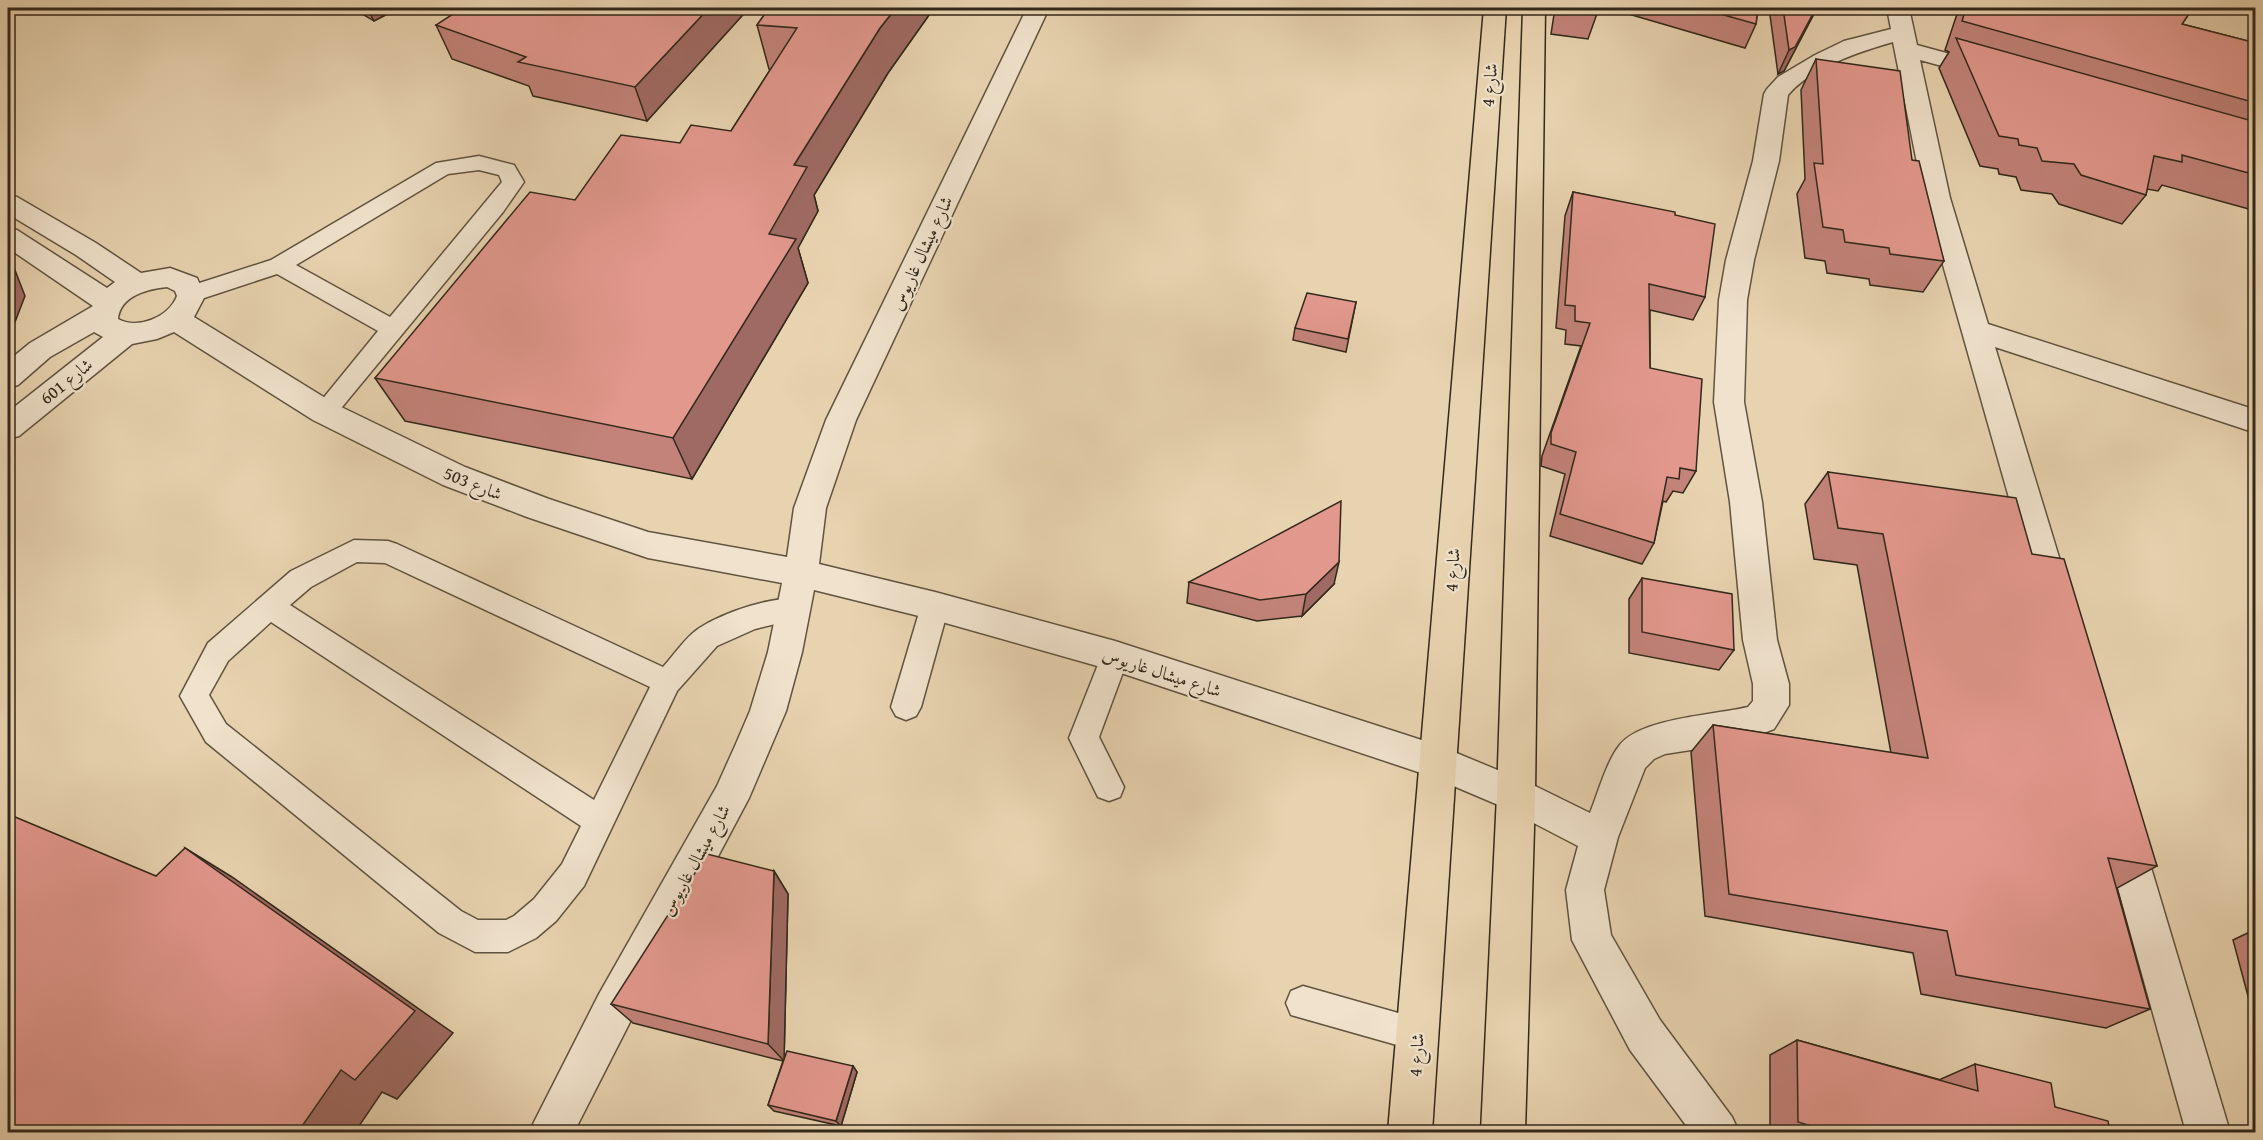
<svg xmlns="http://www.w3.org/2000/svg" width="2263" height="1140" viewBox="0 0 2263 1140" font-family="'Gentium Book Plus',Amiri,serif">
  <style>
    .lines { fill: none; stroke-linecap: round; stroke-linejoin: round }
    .lane-casing { stroke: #605340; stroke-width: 3 }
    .street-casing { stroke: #605340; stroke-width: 3 }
    .highway-casing { stroke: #32281b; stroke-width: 3 }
    .lane { fill: #f0e2cc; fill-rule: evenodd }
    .street { fill: #f0e2cc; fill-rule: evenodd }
    .highway { fill: #e8d3b0; fill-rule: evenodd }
    .wall { fill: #c3837a; stroke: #32281b; stroke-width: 1.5 }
    .shaded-wall { fill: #9f6a63; stroke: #32281b; stroke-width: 1.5 }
    .building { fill: #e3988e; stroke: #32281b; stroke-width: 1.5 }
    .labels { text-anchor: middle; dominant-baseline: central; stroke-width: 4.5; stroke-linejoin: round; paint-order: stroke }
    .street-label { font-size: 18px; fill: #32281b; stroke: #f0e2cc }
  </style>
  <rect width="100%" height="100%" fill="#e8d3b0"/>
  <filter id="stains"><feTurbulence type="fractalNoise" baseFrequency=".00333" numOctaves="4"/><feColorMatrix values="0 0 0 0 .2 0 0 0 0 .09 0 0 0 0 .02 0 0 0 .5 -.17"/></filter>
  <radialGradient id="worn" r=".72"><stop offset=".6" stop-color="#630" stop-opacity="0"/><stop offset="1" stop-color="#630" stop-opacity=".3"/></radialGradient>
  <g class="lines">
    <!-- lane casing -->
    <g class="lane-casing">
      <g id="lane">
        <path d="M479,156L514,165L524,182L503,212L333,418L324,421L315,418L312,412L378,331L277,274L192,302L184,300L181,294L184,288L271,260L436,163ZM479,170L499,175L502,182L390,317L296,265L448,174Z"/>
        <path d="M354,540L388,541L397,544L663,667C674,655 685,638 698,629C720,614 779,592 804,601L808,609L804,617L755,629L717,646L677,691L584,886L556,921L536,938L508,952H475L439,933L206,742L180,696L208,643L291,571ZM357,562L385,563L650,687L594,800L290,605L311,587ZM271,622L581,826L562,864L534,899L514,916L506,920H478L461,911L226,724L209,695L228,661Z"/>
        <polygon points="935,594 945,598 949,606 921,707 916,716 906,720 896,716 891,707 921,606 925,598"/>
        <polygon points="1115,644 1125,647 1129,656 1099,737 1124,787 1120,797 1109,801 1098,797 1069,738 1105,647"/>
        <polygon points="1303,986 1430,1022 1435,1034 1430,1046 1418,1051 1291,1015 1286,1003 1291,991"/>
      </g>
    </g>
    <!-- street casing -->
    <g class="street-casing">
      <g id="street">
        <path d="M1027,8H1049L856,420L826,508L819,564L935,592L1115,641L1437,745L1529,783L1590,813C1598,793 1606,763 1619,746C1639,718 1715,715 1748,707L1753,701V684L1743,640L1730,502L1714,402L1719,300L1726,260L1753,161L1764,94L1767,89L1778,77L1815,55L1844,41L1891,29L1887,8H1909L1917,45L1994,66L1998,71L1994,76L1986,78L1920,60L1950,198L1988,324L2256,410V433L1995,347L2072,600L2067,610L2055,614L2043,610L2038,600L1924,198L1893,42C1861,51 1810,68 1788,95L1779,161L1754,260L1747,300L1744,402L1762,502L1777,640L1789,684V705L1774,729L1764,733L1723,745L1665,754L1654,759L1645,768L1618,837L1604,890L1611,935L1660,1020L1732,1117L1739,1132H1691L1630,1050L1572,940L1566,890L1578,846L1503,807L1430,776L1115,671L935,620L814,590L802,652L786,711L749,798L629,1024L574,1132H529L599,994L717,786L735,746L750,711L768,652L782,583L648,558L527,517L443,485L313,420L174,332L157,339L132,344L19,436L8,439V412L103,337L94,332L50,357L18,385L8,388V361L30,343L93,306L8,248V227L17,230L107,288L115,282L76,255L8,214V195L17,197L96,243L141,273L170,268L197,278L205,296L194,317L335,404L465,467L549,499L648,532L787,557L794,508L826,420ZM167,287L175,291L177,296C169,317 138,330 118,319C120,296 147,289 167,287Z"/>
        <polygon points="2122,816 2135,821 2141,834 2230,1132 2186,1132 2103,834 2109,821"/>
      </g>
    </g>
    <!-- highway casing -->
    <g class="highway-casing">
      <g id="highway">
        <polygon points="1484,8 1506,8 1432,1132 1388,1132"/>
        <polygon points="1523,8 1545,8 1535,795 1525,1132 1481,1132 1497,795"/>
      </g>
    </g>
    <!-- lane -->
    <use href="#lane" class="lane"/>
    <!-- street -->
    <use href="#street" class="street"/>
    <!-- highway -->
    <use href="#highway" class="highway"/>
  </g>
  <!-- wall -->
  <g class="wall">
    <polygon points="352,8 399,8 374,21"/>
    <polygon points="749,8 647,121 533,96 529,86 452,59 436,25"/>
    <polygon points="769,8 934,8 888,73 814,195 818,211 798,248 808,283 692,479 405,421 375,378 575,200 680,143 731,131 770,70 769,69 757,25"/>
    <polygon points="1555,8 1599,8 1588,39 1551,34"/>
    <polygon points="1608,8 1758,8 1756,24 1745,48"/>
    <polygon points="1769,8 1817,8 1784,71 1778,74"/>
    <polygon points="1959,8 2193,8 2182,24 2256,43 2256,211 2162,185 2158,191 2147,189 2146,195 2122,224 2059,204 2052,194 2021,190 2016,177 1999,174 1998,169 1980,166 1939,68 1949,52 1945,50"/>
    <polygon points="1816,59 1912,160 1944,261 1923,292 1870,285 1869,279 1827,273 1825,261 1805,258 1797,194 1805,179 1801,90"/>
    <polygon points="1573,192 1675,215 1705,297 1693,320 1650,310 1650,368 1696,471 1683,493 1673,491 1666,502 1663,501 1654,543 1642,564 1550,536 1565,474 1541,466 1542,456 1581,346 1565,344 1566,330 1556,328 1565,216"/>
    <polygon points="1356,302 1346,352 1293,340 1295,328"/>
    <polygon points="1828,472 2032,554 2157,866 2117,888 2150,1009 2106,1028 1921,994 1913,953 1705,916 1691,752 1713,725 1891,753 1857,565 1814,559 1805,504"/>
    <polygon points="1642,578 1734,650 1719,670 1629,653 1629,599"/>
    <polygon points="1189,582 1334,584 1302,616 1257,621 1187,603"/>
    <polygon points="774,871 788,894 784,1061 853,1066 857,1072 841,1126 774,1111 768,1105 783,1061 633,1023 611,1004"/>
    <polygon points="2256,929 2256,1026 2233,940"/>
    <polygon points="1797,1040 1941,1080 1941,1079 1975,1064 2055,1107 2110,1132 1770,1132 1770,1055"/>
  </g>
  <!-- shaded-wall -->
  <g class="shaded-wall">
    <polygon points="367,8 399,8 374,21"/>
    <polygon points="709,8 749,8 647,121 635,87"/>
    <polygon points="896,8 934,8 888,73 814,195 818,211 798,248 808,283 692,479 673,438 769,234 794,165 880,28"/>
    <polygon points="1816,8 1817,8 1784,71 1778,74 1789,50"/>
    <polygon points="8,261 15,270 25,296 15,322 8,329"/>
    <polygon points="1339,562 1334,584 1302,616 1306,594"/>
    <polygon points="185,848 232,877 453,1033 397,1099 382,1092 355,1132 298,1132"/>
    <polygon points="774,871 788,894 784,1061 768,1044"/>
    <polygon points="853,1066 857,1072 841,1126 836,1121"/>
  </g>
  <!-- building -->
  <g class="building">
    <polygon points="462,8 709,8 635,87 518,62 526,57 436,25"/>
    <polygon points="769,8 896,8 880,28 794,165 807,167 769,234 796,239 673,438 375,378 530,192 575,200 621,135 680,143 691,125 731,131 797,28 757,25"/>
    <polygon points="1559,8 1599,8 1596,15 1559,10"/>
    <polygon points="1699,8 1758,8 1756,24"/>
    <polygon points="1783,8 1816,8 1795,47 1789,50"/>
    <polygon points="1966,8 2193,8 2182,24 2256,43 2256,103 1962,21"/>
    <polygon points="1956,38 2256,122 2256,175 2182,155 2182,162 2154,156 2146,195 2081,175 2074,164 2042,161 2037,148 2019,145 2018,139 1999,136"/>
    <polygon points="1816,59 1900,71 1912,160 1919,161 1944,261 1890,254 1889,248 1845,242 1843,230 1823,227 1814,163 1823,164"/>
    <polygon points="1573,192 1675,212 1675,215 1715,224 1705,297 1649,284 1650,368 1702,379 1696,471 1680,468 1679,479 1667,477 1654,543 1560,514 1576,452 1551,444 1551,433 1590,323 1575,321 1575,306 1565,305"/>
    <polygon points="1307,293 1356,302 1348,339 1295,328"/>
    <polygon points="1828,472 2016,498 2032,554 2064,559 2157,866 2108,858 2150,1009 1956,975 1947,931 1729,894 1713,725 1928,758 1883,534 1838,528"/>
    <polygon points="1341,501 1339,562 1306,594 1260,600 1189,582"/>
    <polygon points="1642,578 1732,594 1734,650 1642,632"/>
    <polygon points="8,814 156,876 185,848 415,1011 355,1080 341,1070 298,1132 8,1132"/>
    <polygon points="707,854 774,871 768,1044 611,1004"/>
    <polygon points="1797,1040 1978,1091 1975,1064 2051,1083 2055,1107 2108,1121 2110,1132 1828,1132 1828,1131 1798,1122"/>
    <polygon points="787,1051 853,1066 836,1121 768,1105"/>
  </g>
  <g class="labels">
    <!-- street labels -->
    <g class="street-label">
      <text transform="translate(1489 85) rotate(-85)">شارع 4</text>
      <text transform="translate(921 253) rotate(-65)">شارع ميشال غاريوس</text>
      <text transform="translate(66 381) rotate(-39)">شارع 601</text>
      <text transform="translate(473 483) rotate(22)">شارع 503</text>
      <text transform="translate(1452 570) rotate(-86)">شارع 4</text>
      <text transform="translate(1162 672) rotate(18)">شارع ميشال غاريوس</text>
      <text transform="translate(695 860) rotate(-61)">شارع ميشال غاريوس</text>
      <text transform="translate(1416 1055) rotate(-86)">شارع 4</text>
    </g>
  </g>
  <!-- margin -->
  <rect width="2263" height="1140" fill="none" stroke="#e8d3b0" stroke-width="30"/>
  <rect x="9" y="9" width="2245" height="1122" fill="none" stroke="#32281b" stroke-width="3"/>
  <rect x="15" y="15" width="2233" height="1110" fill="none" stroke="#32281b" stroke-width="1.5"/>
  <rect width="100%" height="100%" filter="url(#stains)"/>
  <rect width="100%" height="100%" fill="url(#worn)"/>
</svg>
